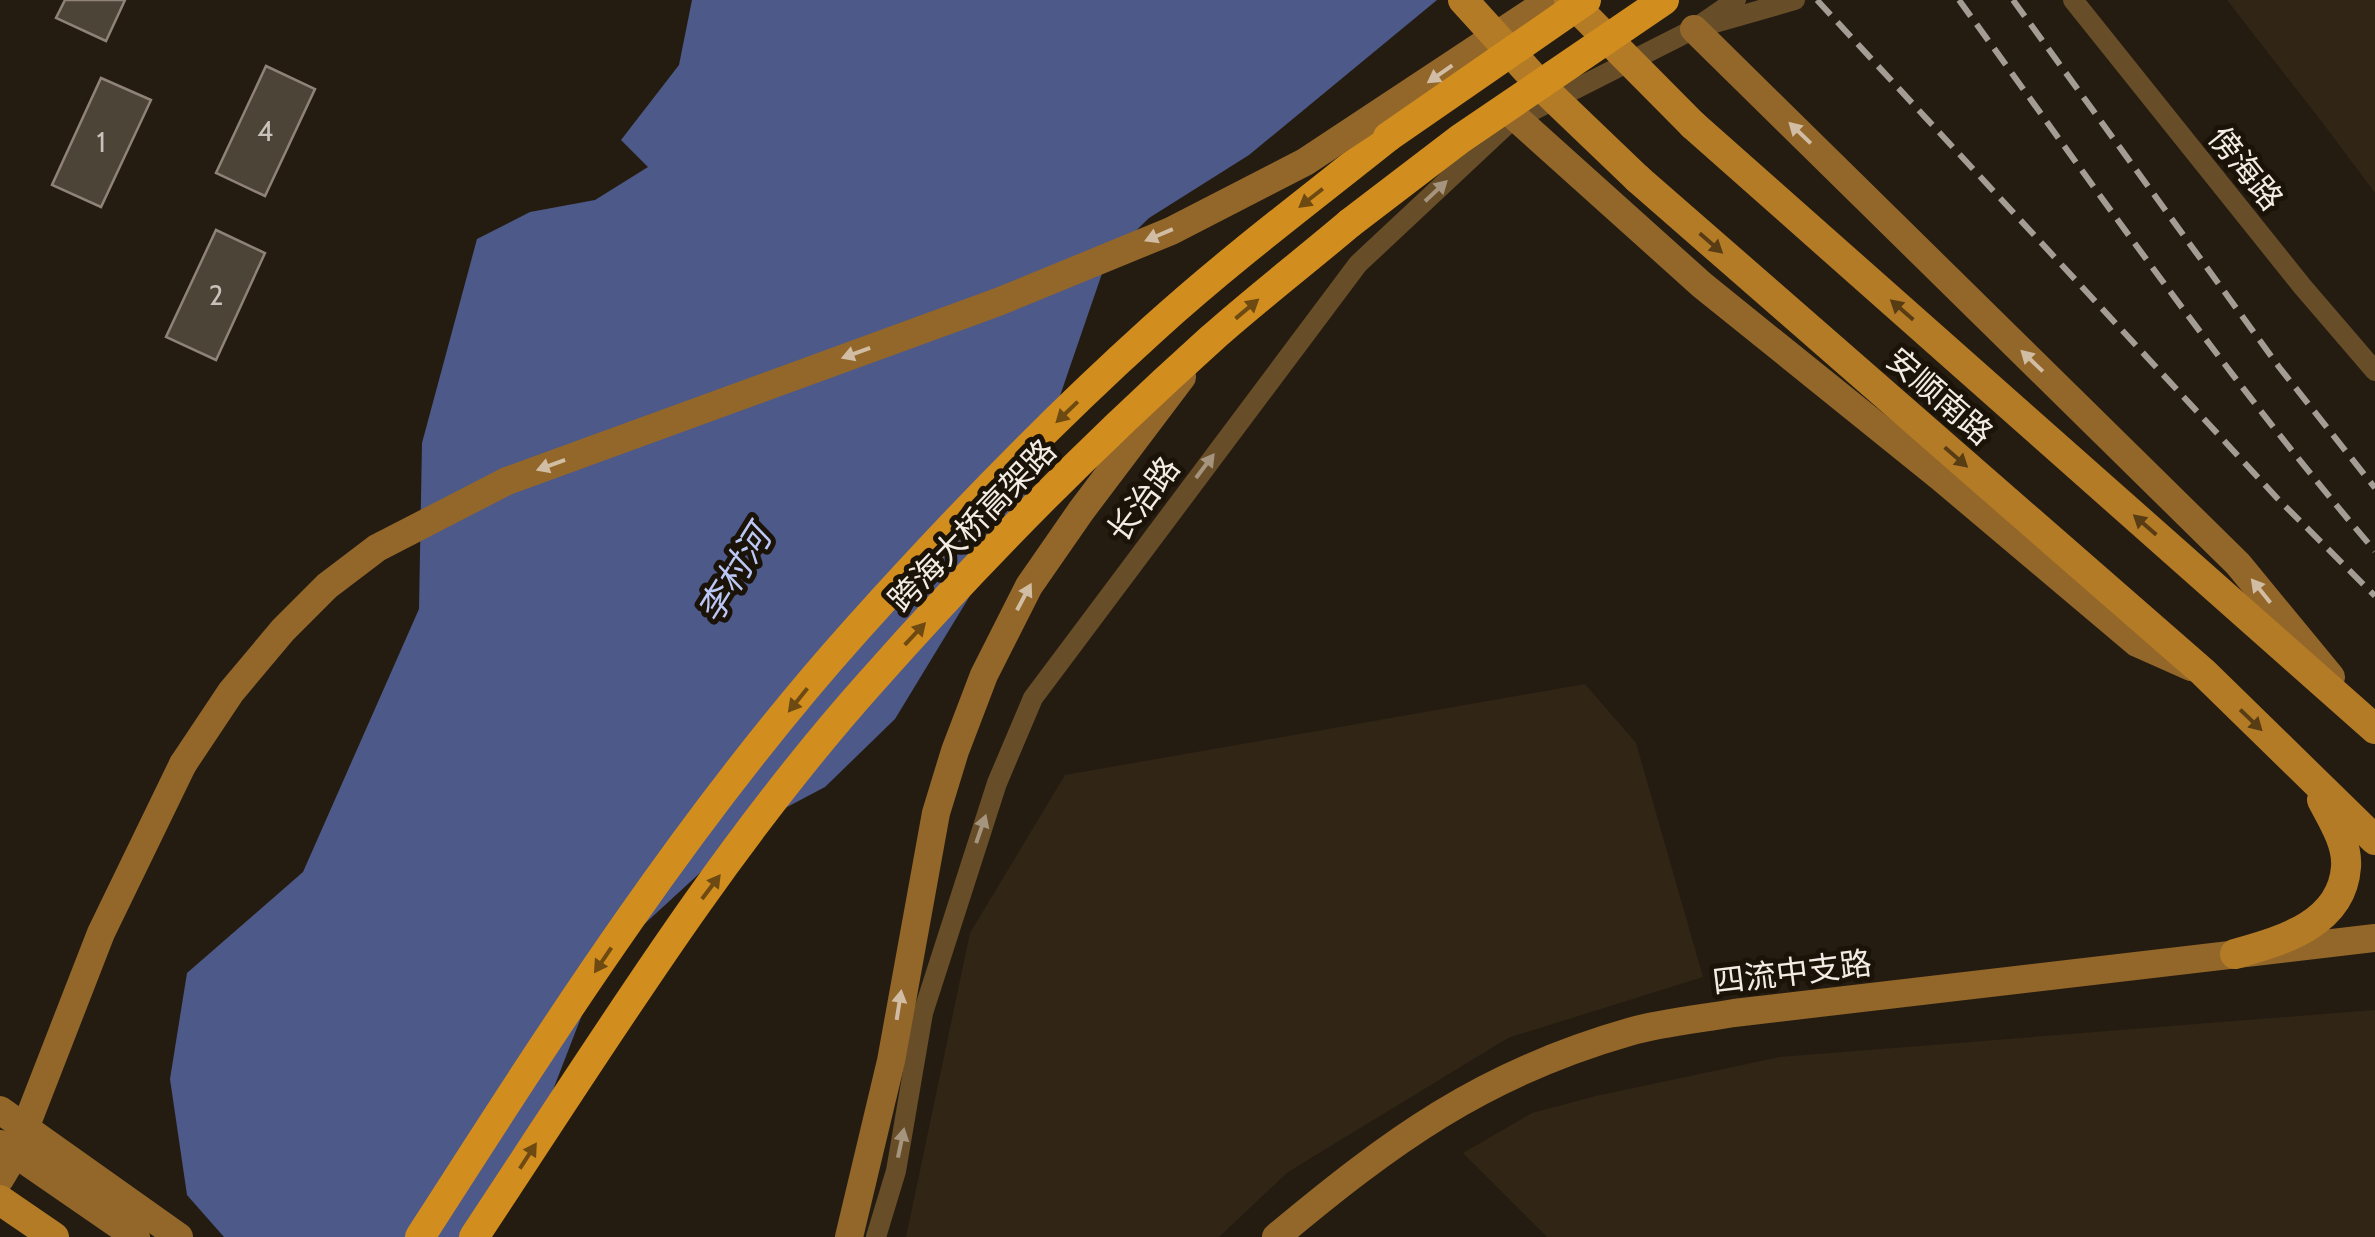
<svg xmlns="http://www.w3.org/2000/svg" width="2375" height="1237" viewBox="0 0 2375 1237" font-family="Cabin,'Noto Sans SC',sans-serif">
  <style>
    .built { fill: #312515 }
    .water { fill: #4d5989 }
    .building { fill: #4d4438; stroke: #8e8376; stroke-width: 2.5 }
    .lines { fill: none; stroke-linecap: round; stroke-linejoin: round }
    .street { stroke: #684d29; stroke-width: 20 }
    .secondary { stroke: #93672a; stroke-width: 28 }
    .primary { stroke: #b47b26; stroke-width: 30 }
    .highway { stroke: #d28d1f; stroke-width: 30 }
    .rail { stroke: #a49d95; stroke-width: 6; stroke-dasharray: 20 10; stroke-linecap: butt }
    .secondary-bridge { stroke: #93672a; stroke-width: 28 }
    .primary-bridge { stroke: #b47b26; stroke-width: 30 }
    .highway-bridge { stroke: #d28d1f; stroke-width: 30 }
    .oneway { fill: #d1bda4 }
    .oneway2 { fill: #a6957e }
    .oneway3 { fill: #6d4a12 }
    .oneway4 { fill: #583d14 }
    .labels { text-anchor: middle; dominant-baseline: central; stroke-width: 10; stroke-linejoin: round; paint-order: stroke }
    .number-label { font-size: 28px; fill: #c9c2ba }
    .street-label { font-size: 32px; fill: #f2ece5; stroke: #1b1308 }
    .water-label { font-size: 35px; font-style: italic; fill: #bbc7f5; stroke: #1b1308 }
  </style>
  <rect width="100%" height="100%" fill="#251c11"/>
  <!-- built -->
  <g class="built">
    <polygon points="2227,0 2375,0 2375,193 2325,126"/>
    <polygon points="1585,684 1636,743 1703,977 1508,1038 1288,1172 1219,1237 906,1237 970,933 1065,775"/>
    <polygon points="2375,1010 2375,1237 1547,1237 1463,1153 1532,1113 1596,1096 1780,1057"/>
  </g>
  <!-- water -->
  <polygon class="water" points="692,0 1437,0 1249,155 1149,218 1107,259 1019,515 895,719 825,787 751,826 602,963 524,1165 469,1237 224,1237 187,1195 170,1079 187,973 303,872 419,609 422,443 477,239 530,212 595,200 648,167 621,140 679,65"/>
  <!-- building -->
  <g class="building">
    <polygon points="65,0 125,0 106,41 56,18"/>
    <polygon points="266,66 315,89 265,196 216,173"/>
    <polygon points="101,78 151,100 101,207 52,185"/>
    <polygon points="216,230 265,253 216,360 166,337"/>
  </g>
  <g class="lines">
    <!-- street -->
    <g class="street">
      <polyline points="2073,0 2302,286 2375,371"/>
      <polyline points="1715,23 1795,0"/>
      <polyline points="876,1237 896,1171 923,1013 997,783 1033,698 1358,264 1515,117 1514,120 1694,29 1736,0"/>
    </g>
    <!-- secondary -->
    <g class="secondary">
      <polyline points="1694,29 2238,564 2331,677"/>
      <polyline points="1515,117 1702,285 1939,476 2137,643 2191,667"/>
      <polyline points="0,1110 179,1237"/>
      <polyline points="1,1144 136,1237"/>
      <polyline points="0,1179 15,1154 101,933 183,764"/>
      <polyline points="849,1237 891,1061 936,813 955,751 984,675 1029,586 1081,511 1182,377"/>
      <path d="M1276,1237C1391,1141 1482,1074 1629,1032C1663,1022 1700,1019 1734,1013L2375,938"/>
    </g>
    <!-- primary -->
    <g class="primary">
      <polyline points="1693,125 2375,729"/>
      <polyline points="1638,179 2203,672 2375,840"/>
      <path d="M2235,954C2280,941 2342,925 2346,867C2348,844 2332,819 2322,800"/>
      <polyline points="0,1200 54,1237"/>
    </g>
    <!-- highway -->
    <g class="highway">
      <path d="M420,1237C554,1028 690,815 856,630C950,525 1049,423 1153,329C1228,261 1309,200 1388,137"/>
      <path d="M474,1237C599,1049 719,852 870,683C976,563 1091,447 1211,339C1256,299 1304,262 1350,223"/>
    </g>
    <!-- rail -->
    <g class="rail">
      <polyline points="1817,0 2277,498 2375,596"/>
      <path d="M1959,0C2094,186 2225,376 2375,551"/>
      <polyline points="2013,0 2279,367 2375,488"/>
    </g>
    <!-- secondary-bridge -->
    <polyline class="secondary-bridge" points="183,764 231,692 283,630 327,586 377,548 507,481 998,302 1171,231 1305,162 1550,0"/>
    <!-- primary-bridge -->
    <g class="primary-bridge">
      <polyline points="1463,0 1544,89 1638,179"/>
      <polyline points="1569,0 1693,125"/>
    </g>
    <!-- highway-bridge -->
    <g class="highway-bridge">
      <polyline points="1388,137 1586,0"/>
      <polyline points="1350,223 1460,139 1664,0"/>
    </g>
  </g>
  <!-- one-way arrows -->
  <defs><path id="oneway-solid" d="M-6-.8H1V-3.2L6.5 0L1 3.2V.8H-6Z" transform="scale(2.5)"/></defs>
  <g class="oneway">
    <use href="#oneway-solid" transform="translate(1440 74) rotate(145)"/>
    <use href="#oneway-solid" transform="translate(1800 133) rotate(-136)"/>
    <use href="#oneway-solid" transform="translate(1159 235) rotate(157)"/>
    <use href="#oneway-solid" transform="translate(856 353) rotate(160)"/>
    <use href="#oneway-solid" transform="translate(2032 361) rotate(-136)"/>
    <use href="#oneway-solid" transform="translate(551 465) rotate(160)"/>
    <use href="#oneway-solid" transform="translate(2261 591) rotate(-129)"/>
    <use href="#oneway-solid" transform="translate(1024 597) rotate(-62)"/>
    <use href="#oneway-solid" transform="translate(899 1005) rotate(-81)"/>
  </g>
  <g class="oneway2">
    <use href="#oneway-solid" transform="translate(1436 191) rotate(-43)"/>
    <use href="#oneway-solid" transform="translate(1205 466) rotate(-53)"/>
    <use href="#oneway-solid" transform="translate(981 829) rotate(-71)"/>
    <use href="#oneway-solid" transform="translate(901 1143) rotate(-78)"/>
  </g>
  <g class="oneway3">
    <use href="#oneway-solid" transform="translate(1311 198) rotate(142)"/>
    <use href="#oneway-solid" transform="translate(1247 309) rotate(-40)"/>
    <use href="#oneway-solid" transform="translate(1067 412) rotate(136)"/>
    <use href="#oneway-solid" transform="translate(915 634) rotate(-47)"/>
    <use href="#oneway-solid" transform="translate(798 700) rotate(129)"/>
    <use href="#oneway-solid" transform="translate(711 887) rotate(-53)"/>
    <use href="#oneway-solid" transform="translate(603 960) rotate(124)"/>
    <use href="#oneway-solid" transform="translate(528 1156) rotate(-57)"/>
  </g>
  <g class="oneway4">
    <use href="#oneway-solid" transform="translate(1711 243) rotate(41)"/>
    <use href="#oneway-solid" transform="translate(1902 310) rotate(-139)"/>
    <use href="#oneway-solid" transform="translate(1956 457) rotate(41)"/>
    <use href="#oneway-solid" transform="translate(2145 525) rotate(-139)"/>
    <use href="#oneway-solid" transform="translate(2251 720) rotate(44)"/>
  </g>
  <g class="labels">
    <!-- number labels -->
    <g class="number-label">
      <text x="265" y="131">4</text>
      <text x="101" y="142">1</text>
      <text x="216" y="295">2</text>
    </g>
    <!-- street labels -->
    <g class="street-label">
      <text transform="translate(2246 168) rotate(51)">傍海路</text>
      <text transform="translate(1940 396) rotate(41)">安顺南路</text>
      <text transform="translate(1143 499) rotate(-53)">长治路</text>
      <text transform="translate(972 525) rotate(-46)">跨海大桥高架路</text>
      <text transform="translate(1792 972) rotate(-7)">四流中支路</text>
    </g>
    <!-- water labels -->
    <g class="water-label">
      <text transform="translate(734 574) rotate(-58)">李村河</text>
    </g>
  </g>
</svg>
